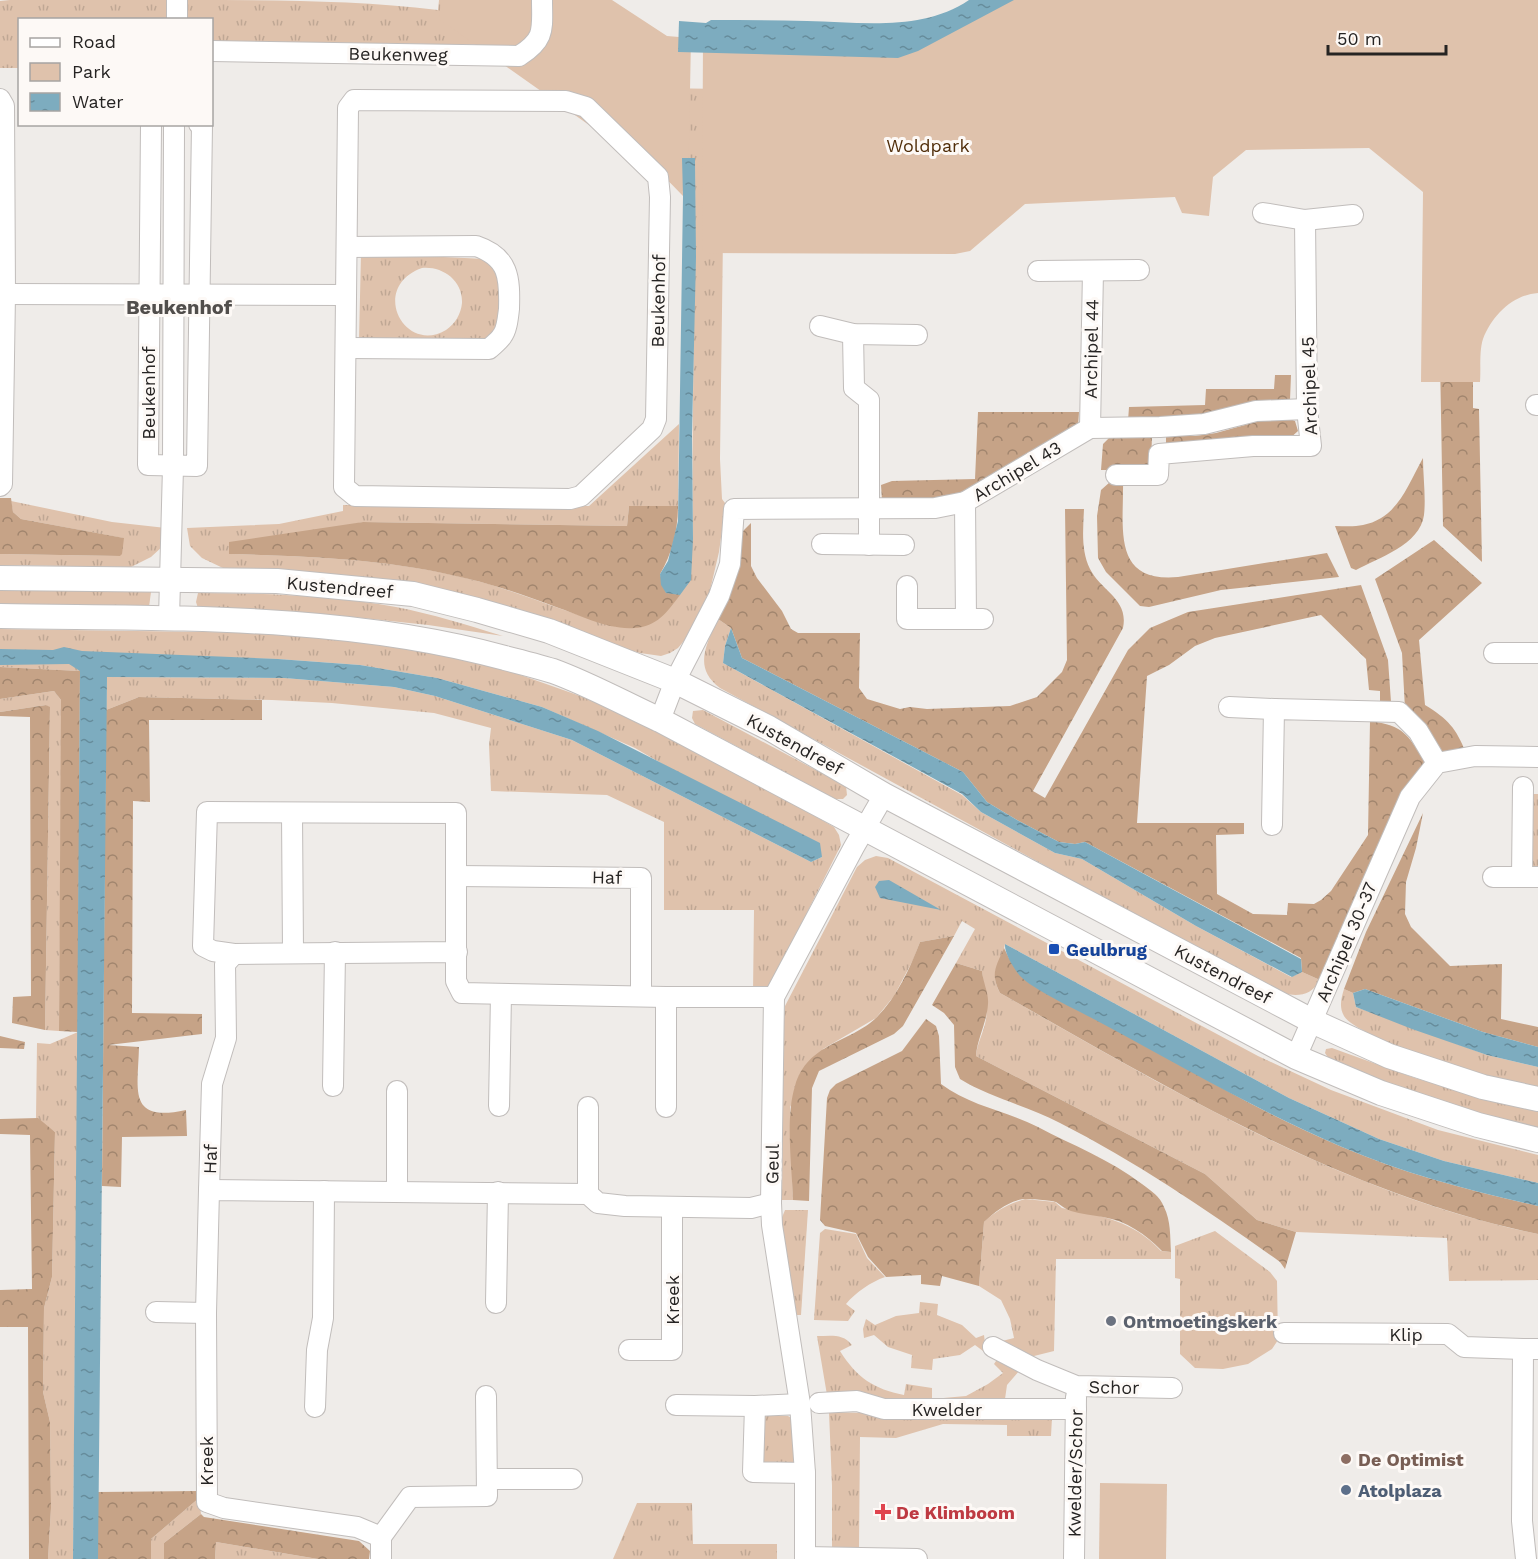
<svg xmlns="http://www.w3.org/2000/svg" width="1538" height="1559" viewBox="0 0 1538 1559" font-family="'Work Sans',sans-serif">
  <style>
    .grass { fill: url(#grass-tufts); fill-rule: evenodd }
    .forest { fill: url(#forest-crowns) }
    .park { fill: #dfc2ac }
    .water { fill: url(#water-ripples) }
    .lines { fill: none; stroke-linecap: round; stroke-linejoin: round }
    .minor-casing { stroke: #c1bdbb; stroke-width: 22 }
    .major-casing { stroke: #c1bdbb; stroke-width: 26 }
    .minor { stroke: #fff; stroke-width: 20 }
    .major { stroke: #fff; stroke-width: 24 }
    .transit-dot { fill: #1a4fb4; stroke: #fdf9f6; stroke-width: 2 }
    .worship-dot { fill: #6b7280; stroke: #fdf9f6; stroke-width: 2 }
    .education-dot { fill: #8d6e63; stroke: #fdf9f6; stroke-width: 2 }
    .service-dot { fill: #5c6f8a; stroke: #fdf9f6; stroke-width: 2 }
    .health-dot { fill: #e0444e; stroke: #fdf9f6; stroke-width: 2 }
    .labels { text-anchor: middle; dominant-baseline: central; stroke-width: 6; stroke-linejoin: round; paint-order: stroke }
    .street-label { font-size: 18px; fill: #262423; stroke: #fdf9f6 }
    .park-label { font-size: 18px; fill: #502d09; stroke: #fdf9f6 }
    .transit-label { font-size: 18px; font-weight: bold; fill: #164399; stroke: #fdf9f6; text-anchor: start }
    .worship-label { font-size: 18px; font-weight: bold; fill: #5b616d; stroke: #fdf9f6; text-anchor: start }
    .education-label { font-size: 18px; font-weight: bold; fill: #785e54; stroke: #fdf9f6; text-anchor: start }
    .service-label { font-size: 18px; font-weight: bold; fill: #4e5e75; stroke: #fdf9f6; text-anchor: start }
    .health-label { font-size: 18px; font-weight: bold; fill: #be3a42; stroke: #fdf9f6; text-anchor: start }
    .neighbourhood-label { font-size: 20px; font-weight: bold; fill: #514e4c; stroke: #fdf9f6 }
  </style>
  <defs>
    <pattern id="grass-tufts" width="24" height="20" patternUnits="userSpaceOnUse" patternTransform="scale(1.5)"><rect width="24" height="20" fill="#dfc2ac"/><path d="M3 7l-1-3M5 7V3M7 7l1-3M15 17l-1-3M17 17v-4M19 17l1-3" fill="none" stroke="#bfa794"/></pattern>
    <pattern id="forest-crowns" width="20" height="18" patternUnits="userSpaceOnUse" patternTransform="scale(1.5)"><rect width="20" height="18" fill="#c6a387"/><path d="M2 6a3 3 0 1 1 6 0M12 15a3 3 0 1 1 6 0" fill="none" stroke="#a1856e"/></pattern>
    <pattern id="water-ripples" width="26" height="14" patternUnits="userSpaceOnUse" patternTransform="scale(1.5)"><rect width="26" height="14" fill="#7dacbf"/><path d="M2 4q2-2 4 0t4 0M15 11q2-2 4 0t4 0" fill="none" stroke="#668c9b"/></pattern>
  </defs>
  <rect width="100%" height="100%" fill="#efece9"/>
  <!-- grass -->
  <g class="grass">
    <polygon points="10,0 169,0 171,19 20,20 19,68 0,68 0,1"/>
    <path d="M188,0C272,0 356,0 438,10L439,0H458L503,45L212,41V20L187,19Z"/>
    <path d="M588,87L725,89L720,459L722,499L731,511L723,523L719,552L707,603L693,630L678,648L670,653L661,656L640,653L400,583L346,575L225,569L202,558L190,546L187,528L279,524L343,511V505L589,506L679,424L678,506H629L627,526L363,522L230,554C311,556 391,559 470,579C521,592 568,614 618,627L693,539C691,412 696,285 695,158L682,159L683,196L584,94Z"/>
    <path d="M361,253L485,259L494,268L501,280L498,327L486,342L359,340ZM422,268C442,266 463,280 462,303C461,314 455,324 446,330C404,355 369,287 422,268Z"/>
    <polygon points="11,501 112,522 166,528 163,546 151,557 131,567 0,565 0,554 120,556 123,538 21,519 13,512"/>
    <polygon points="0,589 151,592 149,607 0,608"/>
    <path d="M198,593C263,593 331,595 396,607C432,614 467,625 503,636L428,625L334,615L199,611L196,602Z"/>
    <path d="M718,619L731,628L725,646L723,663L962,795L981,812L1055,853L1082,859L1196,926L1291,977L1302,972L1320,980C1310,999 1291,997 1273,990L720,688C693,668 706,645 718,619Z"/>
    <polygon points="0,629 281,633 387,643 504,669 600,703 717,760 834,827 839,835 841,845 766,994 753,993 754,910 664,910 664,822 607,795 491,791 489,745 491,728 434,713 332,703 272,700 139,697 106,710 107,677 284,678 394,687 435,696 572,740 811,862 822,857 635,748 542,707 437,678 360,665 278,659 201,657 80,671 0,667"/>
    <polygon points="54,691 61,700 62,719 59,1031 45,1030 50,708 46,705 0,712 0,699"/>
    <polygon points="703,710 846,786 847,795 843,799 835,799 695,724 692,718 693,711"/>
    <polygon points="1528,794 1538,794 1538,872 1535,871 1529,861"/>
    <path d="M876,856L888,858L1258,1056L1331,1090L1438,1130L1538,1155V1183L1444,1161L1379,1139L1289,1098L1005,944C1001,966 988,969 1000,993C1171,1090 1343,1194 1538,1234V1280L1449,1281L1447,1238L1296,1232L1257,1220L1205,1174L976,1056C977,1043 984,1032 986,1019C989,1002 983,987 982,971L956,963L975,929L962,921L954,936L920,942L913,960L894,996L876,1018L823,1049L790,1107L793,1200H782L783,1036L785,1006L857,867L865,860Z"/>
    <path d="M1344,989L1353,993L1356,1007L1487,1055L1538,1067V1090C1504,1081 1360,1041 1344,1016C1339,1007 1341,999 1344,989Z"/>
    <polygon points="78,1032 73,1559 48,1559 51,1508 50,1422 43,1392 44,1308 52,1277 55,1132 36,1118 37,1043 50,1044"/>
    <polygon points="1332,1048 1415,1078 1473,1095 1538,1111 1538,1131 1412,1093 1329,1059 1325,1053 1326,1049"/>
    <path d="M1025,1199L1055,1202L1062,1208C1102,1216 1132,1220 1161,1251L1171,1252V1259H1056L1054,1351L1026,1358L1002,1341L1014,1338L1010,1319L1001,1300L979,1286L984,1222C997,1210 1008,1204 1025,1199Z"/>
    <polygon points="785,1210 808,1210 801,1315 796,1315 781,1220"/>
    <path d="M825,1229L856,1234L867,1258L885,1277C871,1282 856,1292 846,1304L855,1311L848,1321L814,1320L820,1233Z"/>
    <polygon points="1215,1231 1270,1272 1277,1281 1278,1340 1272,1349 1248,1364 1223,1369 1195,1368 1180,1354 1180,1279 1175,1278 1175,1246"/>
    <polygon points="920,1302 938,1304 937,1315 962,1325 976,1338 984,1335 985,1343 983,1351 975,1345 960,1355 933,1359 932,1370 911,1368 912,1355 888,1347 874,1335 864,1338 863,1329 866,1319 875,1325 896,1316 919,1313"/>
    <path d="M817,1336C830,1336 843,1333 852,1345L840,1351C857,1378 874,1389 904,1395L906,1384L932,1388V1399L966,1396L988,1384L1003,1373L994,1364L1000,1355L1020,1370L1007,1385L1005,1399L1000,1403H883L827,1395Z"/>
    <polygon points="829,1412 1052,1418 1051,1436 1007,1436 1007,1425 943,1424 896,1438 860,1437 859,1550 832,1550 832,1486"/>
    <polygon points="756,1416 788,1416 793,1419 794,1467 761,1470"/>
    <polygon points="199,1498 201,1514 164,1543 164,1559 151,1559 151,1539"/>
    <polygon points="637,1503 692,1503 693,1544 777,1544 777,1559 613,1559"/>
    <polygon points="216,1542 318,1559 215,1559"/>
  </g>
  <!-- forest -->
  <g class="forest">
    <polygon points="1491,306 1473,340 1473,408 1479,409 1482,562 1443,526 1440,359"/>
    <polygon points="1275,375 1291,375 1290,400 1210,414 1128,421 1129,407 1205,405 1206,389 1274,389"/>
    <polygon points="978,412 1079,412 1078,426 978,488 956,496 930,499 882,500 881,485 892,481 975,479"/>
    <polygon points="1287,418 1295,421 1298,431 1288,440 1166,450 1166,435 1195,436 1216,433 1263,420"/>
    <polygon points="1112,435 1152,436 1151,464 1116,465 1115,470 1101,470 1103,444"/>
    <path d="M1423,458C1423,476 1426,497 1424,515C1420,545 1378,558 1356,570L1351,568L1335,526C1344,526 1354,527 1363,525C1398,518 1407,486 1423,458Z"/>
    <path d="M1123,481C1124,527 1111,583 1178,577L1327,553L1339,577L1221,590L1149,607L1140,606L1106,572L1098,558L1097,516L1101,490L1110,482Z"/>
    <polygon points="0,498 11,498 13,512 21,519 124,538 122,554 120,556 0,554"/>
    <path d="M629,506H678C678,530 672,554 660,574L666,593L680,595C667,612 657,627 634,628C608,630 580,615 556,607C527,596 498,586 469,579C390,559 310,556 229,554V542L363,522L627,526Z"/>
    <path d="M1065,509H1084C1083,530 1081,551 1090,569C1101,591 1129,599 1123,628L1033,791L1045,798L1128,650L1150,628L1188,612L1361,585L1388,660L1391,702L1380,703V691L1369,690L1366,659L1321,615L1215,638L1195,646L1169,665L1147,676L1137,823H1244V834L1216,835L1217,894L1253,914L1287,915L1288,903L1314,904L1321,900L1331,891L1368,835L1370,721C1405,726 1406,734 1425,760L1423,772L1320,980L1302,972L1301,958L1085,842L1075,844L1059,842L1017,820L987,802L963,772L742,658L731,628L718,619L730,593L743,531L751,523V566L757,578L782,611L791,629L798,633H860L859,688L867,699L900,709L910,707L927,709L1010,706L1037,697L1062,672L1067,660Z"/>
    <path d="M1434,540L1482,583L1419,640L1425,705C1448,719 1456,728 1466,753L1441,759L1405,709L1402,653L1375,579Z"/>
    <polygon points="0,667 80,671 78,1032 59,1031 61,700 54,691 0,699"/>
    <path d="M139,697L262,700V720H149L150,802L133,801L132,1013L202,1014V1034L108,1045L139,1047C138,1090 127,1123 186,1110L187,1136L122,1137L121,1187L102,1186L106,710Z"/>
    <polygon points="46,705 50,707 45,1030 12,1023 13,997 31,996 30,717 0,716 0,712"/>
    <polygon points="1423,813 1416,848 1406,882 1405,914 1411,927 1450,966 1502,964 1501,1019 1538,1027 1538,1047 1483,1032 1365,989 1353,993 1344,989 1366,932"/>
    <path d="M954,936L903,1026L894,1034L819,1071L812,1088L809,1201L793,1200C792,1166 785,1118 795,1086C808,1042 849,1044 877,1017C897,997 910,968 920,942Z"/>
    <path d="M1004,948L1009,958C1117,1026 1224,1097 1342,1147C1405,1174 1471,1191 1538,1206V1234C1343,1194 1172,1090 1000,993C990,973 996,967 1004,948Z"/>
    <path d="M956,963L982,971C983,983 989,993 988,1004C987,1022 977,1039 976,1056L1205,1174L1257,1220L1296,1232L1285,1269L1280,1262C1210,1212 1137,1162 1060,1123C1028,1106 991,1098 960,1079L955,1067L954,1025L944,1013L932,1005Z"/>
    <path d="M926,1019L936,1026L939,1036L941,1084C970,1106 1007,1111 1038,1127C1072,1145 1111,1160 1142,1184C1151,1191 1160,1196 1164,1207C1171,1221 1170,1236 1171,1252L1162,1251C1145,1234 1127,1221 1103,1217C1093,1215 1081,1214 1071,1211C1065,1209 1061,1205 1056,1202C1051,1200 1029,1199 1023,1199C1007,1202 996,1211 984,1222L979,1286L942,1276L940,1286L921,1284V1275L886,1277L868,1257L856,1233L825,1226L820,1220L827,1098L830,1090L836,1084L902,1051Z"/>
    <polygon points="0,1036 25,1042 24,1049 0,1048"/>
    <polygon points="38,1118 55,1132 52,1277 44,1308 43,1392 50,1422 51,1508 48,1559 29,1559 28,1327 0,1327 0,1290 32,1289 30,1135 0,1134 0,1119"/>
    <polygon points="199,1491 199,1498 151,1539 151,1559 98,1559 98,1492"/>
    <polygon points="201,1514 204,1517 359,1541 370,1551 369,1559 318,1559 216,1542 215,1559 164,1559 164,1543"/>
  </g>
  <!-- park -->
  <g class="park">
    <polygon points="441,0 612,0 667,36 691,38 688,195 439,19"/>
    <path d="M991,0H1538V293C1512,295 1492,316 1483,339C1479,351 1481,369 1480,382H1421L1423,192L1369,148L1246,150L1213,177L1209,216L1182,213L1175,197L1025,204L970,251L955,254L702,253L703,38L895,42Z"/>
    <polygon points="24,12 110,14 110,19 24,19"/>
    <polygon points="1100,1483 1167,1484 1166,1559 1099,1559"/>
  </g>
  <!-- water -->
  <g class="water">
    <path d="M969,0H1014L918,51L898,58L678,52L679,21L706,23L711,20C743,20 775,20 807,21C860,22 922,32 969,0Z"/>
    <polygon points="682,158 695,158 696,257 692,434 693,539 691,580 680,595 666,593 661,585 660,574 668,561 678,521 683,196"/>
    <polygon points="731,628 742,658 963,772 987,802 1017,820 1059,842 1075,844 1085,842 1301,959 1302,972 1292,977 1196,926 1082,859 1055,853 981,812 962,794 723,663 725,646"/>
    <polygon points="64,647 82,651 278,659 360,665 437,678 542,707 598,731 820,843 822,857 811,862 572,740 435,696 394,687 284,678 107,677 98,1559 73,1559 80,671 69,664 0,665 0,649 53,650"/>
    <polygon points="889,880 941,910 880,898 875,887 879,881"/>
    <path d="M1005,944L1289,1098L1379,1139L1444,1161L1538,1183V1206C1471,1191 1405,1174 1342,1147C1260,1112 1181,1066 1103,1024C1082,1012 1036,992 1020,976C1014,969 1004,953 1005,944Z"/>
    <polygon points="1365,989 1483,1032 1538,1047 1538,1067 1487,1055 1412,1029 1356,1007 1353,993"/>
  </g>
  <g class="lines">
    <!-- minor casing -->
    <g class="minor-casing">
      <g id="minor">
        <polyline points="177,20 177,0"/>
        <path d="M212,51L519,56C546,39 542,29 542,0"/>
        <polyline points="0,99 4,106 5,294 2,484 0,486"/>
        <polygon points="354,100 566,101 586,107 658,177 660,197 656,419 652,429 581,496 570,499 355,496 344,487 348,108"/>
        <polyline points="151,124 148,465 197,466 202,125 199,124"/>
        <polyline points="1263,213 1305,220 1353,215"/>
        <polyline points="1038,271 1139,270"/>
        <polyline points="5,294 346,295"/>
        <polyline points="820,326 853,334 917,335"/>
        <polyline points="853,334 854,388 869,400 869,545"/>
        <path d="M347,348L489,349C493,345 499,341 502,336C507,330 508,317 509,309C510,278 509,257 476,246L347,247"/>
        <polyline points="1536,405 1538,405"/>
        <polyline points="1090,428 1093,271"/>
        <polyline points="1116,475 1158,475 1159,454 1253,446 1311,446 1307,409 1305,220"/>
        <polyline points="965,502 966,619"/>
        <polyline points="822,544 904,545"/>
        <polyline points="907,586 907,619 983,619"/>
        <polyline points="169,619 173,467 174,124"/>
        <polyline points="1494,653 1538,653"/>
        <polyline points="1229,707 1274,709"/>
        <polyline points="660,720 675,681 719,596 730,564 734,509 935,508 965,502 1090,428 1160,427 1204,424 1256,411 1307,409"/>
        <polyline points="292,813 293,952"/>
        <polyline points="1272,825 1274,709 1399,712 1418,731 1437,763"/>
        <polyline points="456,876 641,878 641,996"/>
        <polyline points="1493,877 1538,877"/>
        <polyline points="1522,877 1523,787"/>
        <polyline points="457,952 234,954 213,951 203,946 207,812 456,813 456,981 462,993 666,997 774,997"/>
        <polyline points="666,997 666,1107"/>
        <polyline points="1296,1057 1410,797 1437,763 1475,756 1538,757"/>
        <polyline points="333,1086 335,952"/>
        <polyline points="499,1106 501,994"/>
        <polyline points="209,1190 212,1084 226,1038 225,964 234,954"/>
        <polyline points="397,1191 397,1091"/>
        <polyline points="588,1194 588,1107"/>
        <polyline points="496,1303 498,1192"/>
        <polyline points="156,1312 206,1313"/>
        <polyline points="1284,1333 1448,1334 1464,1347 1523,1349"/>
        <polyline points="993,1347 1037,1370 1076,1386 1172,1388"/>
        <polyline points="629,1350 672,1350 672,1208"/>
        <polyline points="819,1403 857,1401 884,1409 1076,1409"/>
        <polyline points="676,1405 755,1406 800,1404"/>
        <polyline points="755,1406 753,1472 805,1473"/>
        <polyline points="315,1407 317,1350 323,1318 324,1191"/>
        <polyline points="487,1479 572,1479"/>
        <polyline points="381,1537 357,1527 224,1508 207,1502 206,1313 209,1190 588,1194 598,1203 625,1206 751,1208 771,1203"/>
        <polyline points="805,1557 917,1559"/>
        <polyline points="381,1559 381,1537 410,1497 487,1496 486,1396"/>
        <polyline points="805,1559 805,1473 800,1404 772,1225 771,1203 774,997 854,847 884,795"/>
        <polyline points="1074,1559 1076,1397"/>
        <polyline points="1526,1559 1522,1521 1523,1349 1538,1349"/>
      </g>
    </g>
    <!-- major casing -->
    <g class="major-casing">
      <g id="major">
        <polyline points="0,578 277,581 413,594 477,610 549,631 675,681 769,728 884,795 1312,1021 1389,1056 1483,1087 1538,1099"/>
        <path d="M0,616C167,619 342,613 505,658C521,662 537,666 553,671C589,684 625,704 660,720L1296,1057L1381,1093L1478,1125L1538,1140"/>
      </g>
    </g>
    <!-- minor -->
    <use href="#minor" class="minor"/>
    <!-- major -->
    <use href="#major" class="major"/>
  </g>
  <!-- markers -->
  <rect class="transit-dot" x="1048" y="943" width="12" height="12" rx="3"/>
  <circle class="worship-dot" cx="1111" cy="1321" r="6"/>
  <circle class="education-dot" cx="1346" cy="1459" r="6"/>
  <circle class="service-dot" cx="1346" cy="1490" r="6"/>
  <path class="health-dot" d="M880 1503h6v6h6v6h-6v6h-6v-6h-6v-6h6z"/>
  <g class="labels">
    <!-- street labels -->
    <g class="street-label">
      <text transform="translate(398 54) rotate(1)">Beukenweg</text>
      <text transform="translate(658 301) rotate(-89)">Beukenhof</text>
      <text transform="translate(1091 349) rotate(-89)">Archipel 44</text>
      <text transform="translate(1309 386) rotate(-92)">Archipel 45</text>
      <text transform="translate(148 393) rotate(-90)">Beukenhof</text>
      <text transform="translate(1017 471) rotate(-31)">Archipel 43</text>
      <text transform="translate(340 587) rotate(5)">Kustendreef</text>
      <text transform="translate(795 744) rotate(29)">Kustendreef</text>
      <text transform="translate(607 877) rotate(1)">Haf</text>
      <text transform="translate(1346 942) rotate(-67)">Archipel 30-37</text>
      <text transform="translate(1223 974) rotate(28)">Kustendreef</text>
      <text transform="translate(210 1159) rotate(-88)">Haf</text>
      <text transform="translate(772 1164) rotate(-89)">Geul</text>
      <text transform="translate(672 1300) rotate(-90)">Kreek</text>
      <text x="1406" y="1334">Klip</text>
      <text transform="translate(1114 1387) rotate(1)">Schor</text>
      <text x="947" y="1409">Kwelder</text>
      <text transform="translate(206 1461) rotate(-90)">Kreek</text>
      <text transform="translate(1075 1473) rotate(-89)">Kwelder/Schor</text>
    </g>
    <!-- park labels -->
    <g class="park-label">
      <text x="928" y="145">Woldpark</text>
    </g>
    <!-- transit labels -->
    <g class="transit-label">
      <text x="1066" y="949">Geulbrug</text>
    </g>
    <!-- worship labels -->
    <g class="worship-label">
      <text x="1123" y="1321">Ontmoetingskerk</text>
    </g>
    <!-- education labels -->
    <g class="education-label">
      <text x="1358" y="1459">De Optimist</text>
    </g>
    <!-- service labels -->
    <g class="service-label">
      <text x="1358" y="1490">Atolplaza</text>
    </g>
    <!-- health labels -->
    <g class="health-label">
      <text x="896" y="1512">De Klimboom</text>
    </g>
    <!-- neighbourhood labels -->
    <g class="neighbourhood-label">
      <text x="179" y="307">Beukenhof</text>
    </g>
  </g>
  <!-- legend -->
  <rect x="18" y="18" width="195" height="108" fill="#fdf9f6" stroke="#a7a4a2" stroke-width="1.5"/>
  <rect x="30" y="38" width="30" height="9" fill="#ffffff" stroke="#a7a4a2" stroke-width="1.5"/>
  <text x="72" y="48" font-size="18" fill="#262423">Road</text>
  <rect x="30" y="63" width="30" height="18" fill="#dfc2ac" stroke="#a7a4a2" stroke-width="1.5"/>
  <text x="72" y="78" font-size="18" fill="#262423">Park</text>
  <rect x="30" y="93" width="30" height="18" fill="url(#water-ripples)" stroke="#a7a4a2" stroke-width="1.5"/>
  <text x="72" y="108" font-size="18" fill="#262423">Water</text>
  <!-- scale -->
  <path d="M1328 45v9h118v-9" fill="none" stroke="#262423" stroke-width="3"/>
  <text x="1337" y="45" font-size="18" fill="#262423" stroke="#fdf9f6" stroke-width="4.5" paint-order="stroke">50 m</text>
</svg>
